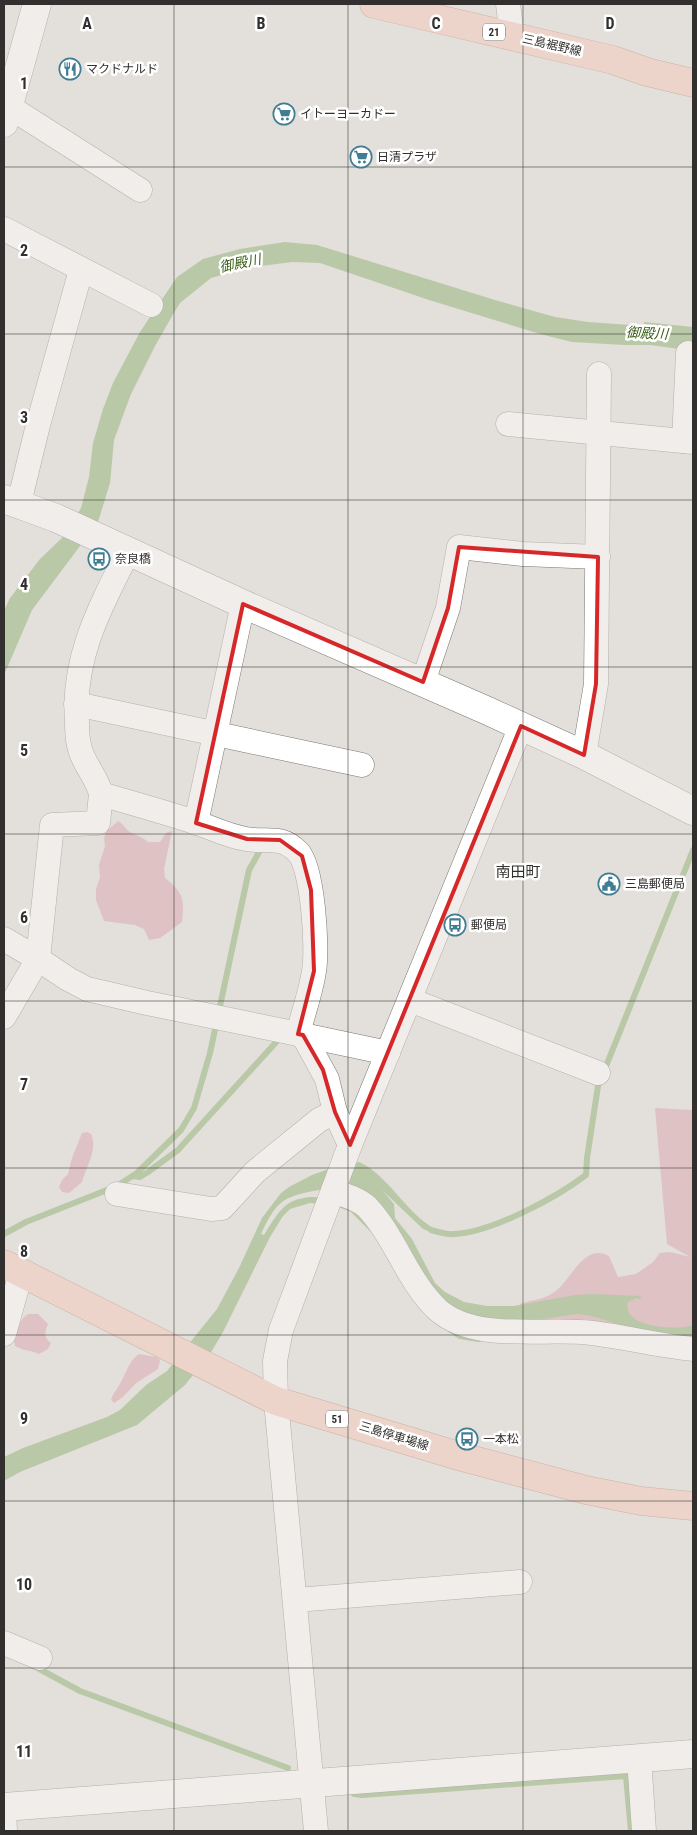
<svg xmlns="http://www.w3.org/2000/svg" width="697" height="1835" viewBox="0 0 697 1835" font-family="'Roboto Condensed','Noto Sans JP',sans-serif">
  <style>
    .green { fill: #d9a0a7 }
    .water { fill: #85ae68 }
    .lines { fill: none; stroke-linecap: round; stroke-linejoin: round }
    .stream { stroke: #85ae68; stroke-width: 6 }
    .minor-casing { stroke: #7b7772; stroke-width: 25 }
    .tertiary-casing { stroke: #7b7772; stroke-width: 29 }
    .primary-casing { stroke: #af7b67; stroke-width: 29 }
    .minor { stroke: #fff; stroke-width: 24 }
    .tertiary { stroke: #fff; stroke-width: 28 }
    .primary { stroke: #f7c8b6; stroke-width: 28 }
    .marked { fill: none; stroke: #d62828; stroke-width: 4; stroke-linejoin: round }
    .grid { fill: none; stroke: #32302e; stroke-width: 1; stroke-opacity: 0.55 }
    .labels { text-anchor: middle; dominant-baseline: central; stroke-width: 5; stroke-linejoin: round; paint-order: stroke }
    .shield { fill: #fff; stroke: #706e6d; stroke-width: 1 }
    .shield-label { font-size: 11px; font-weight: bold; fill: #32302e }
    .street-label { font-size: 12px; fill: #32302e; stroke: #fff }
    .poi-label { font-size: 12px; fill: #32302e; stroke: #fff; text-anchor: start }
    .water-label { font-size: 14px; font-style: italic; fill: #375d14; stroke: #fff }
    .quarter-label { font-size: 15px; fill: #32302e; stroke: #fff }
    .grid-label { font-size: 16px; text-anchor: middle; font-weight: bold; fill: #32302e; stroke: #fff; stroke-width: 5; stroke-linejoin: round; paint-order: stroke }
  </style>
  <rect width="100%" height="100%" fill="#e3dfda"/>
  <!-- green -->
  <g class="green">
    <path d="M118,821C124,824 125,829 130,832C137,836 141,836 148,842H160L166,833L172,831L164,869L165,878C183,892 185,900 182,922L160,938L149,940L144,929L135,925L104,921L96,900V889L100,877L99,865L105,846L104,838L107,831Z"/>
    <path d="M655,1108L693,1110V1340L515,1324L520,1304C531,1300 543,1300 553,1293C571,1282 583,1242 609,1256L618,1277L636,1274L653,1262L660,1253L670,1252L690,1257L667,1244Z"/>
    <path d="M87,1132L91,1134C98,1150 86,1167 82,1182L69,1193L62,1192L59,1187L62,1180L68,1174L72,1158L82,1133Z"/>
    <path d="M28,1314H38L48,1324C45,1332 43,1337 51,1343L48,1349L39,1354C31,1350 23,1351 15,1346L13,1336C19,1328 19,1320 28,1314Z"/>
    <path d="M139,1354L156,1357L160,1360L158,1369L136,1383L123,1397L114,1403L111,1400C113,1393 118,1388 121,1382C127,1371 129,1361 139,1354Z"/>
  </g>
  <!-- water -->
  <g class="water">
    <polygon points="285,242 317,245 495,300 555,317 588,322 644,326 644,322 693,327 693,351 651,345 625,345 572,342 540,334 429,300 320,263 292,262 261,266 243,269 211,278 180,303 175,311 155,346 131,394 114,440 110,483 98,522 32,610 4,675 4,611 10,598 40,559 64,536 81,508 89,477 93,443 103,409 113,383 140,332 177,277 203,259 240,249"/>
    <path d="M359,1162C389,1175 408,1217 439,1231L438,1235L423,1229L382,1190L394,1204L395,1218L412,1239L435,1283L445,1292L464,1302L487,1306H514L575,1295L593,1294L641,1296L640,1299L636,1298L628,1302C621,1328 678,1331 693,1325V1342C680,1342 668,1341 655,1338C627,1331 608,1317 578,1314C543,1318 490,1331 458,1314C444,1307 430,1293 422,1281C406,1259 376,1195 350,1189C338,1186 325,1189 313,1191C280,1197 275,1205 261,1234L264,1235C271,1224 279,1208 291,1202C296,1199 307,1197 313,1197C346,1198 357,1210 379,1233L375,1236L351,1212L336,1206L310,1203L290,1209L283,1216L270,1237L223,1332L210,1354L185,1385L137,1425L20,1472L4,1481V1457L23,1448L107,1417L120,1410L146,1385L167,1371L217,1309L239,1268L262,1218L281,1193L289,1187L312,1175L337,1166Z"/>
  </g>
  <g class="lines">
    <!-- stream -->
    <g class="stream">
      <polyline points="133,1176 140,1177 148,1172 178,1150 279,1039"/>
      <path d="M431,1230C438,1232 446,1235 454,1234C491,1233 557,1197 586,1175L587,1158L598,1086L693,850"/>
      <polyline points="4,1234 26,1222 117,1186 137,1173 181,1130 194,1108 210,1053 249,870 262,847"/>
      <polyline points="451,1330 460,1336 479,1339"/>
      <polyline points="32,1665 80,1691 288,1768"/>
      <polyline points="354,1794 362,1795 626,1776 631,1831"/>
    </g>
    <!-- minor casing -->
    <g class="minor-casing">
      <g id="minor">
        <polyline points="508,4 512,36"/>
        <polyline points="8,106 140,190"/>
        <polyline points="4,229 151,305"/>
        <polyline points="508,424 693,442"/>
        <polyline points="684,441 688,353"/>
        <polyline points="19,503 38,425 81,270"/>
        <path d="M128,552C100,607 72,658 77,722C77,731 77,740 80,749C84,765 97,777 101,794C132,803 164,812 195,822C212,828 228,836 246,839C268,843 280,834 298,852C313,867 318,950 314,971C311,992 303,1013 298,1034"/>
        <polyline points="423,682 448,608 459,547 523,554 598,557"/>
        <polyline points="76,704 362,765"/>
        <polyline points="584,755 596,684 599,374"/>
        <polyline points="196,823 243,604"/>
        <polyline points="4,939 38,959 68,979 87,989 147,1003 303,1035 327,1079 335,1112 350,1145"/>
        <polyline points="410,1000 598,1073"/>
        <polyline points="4,1017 38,959 52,825 98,823 101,794"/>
        <polyline points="303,1035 388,1053"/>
        <path d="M333,1191C344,1195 359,1199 367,1207C396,1238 407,1281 438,1310C476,1343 545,1327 592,1333C626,1337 659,1346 693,1349"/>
        <polyline points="117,1194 211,1209 222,1208 255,1172 319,1120 335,1112"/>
        <polyline points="4,1334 21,1273"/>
        <polyline points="296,1600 520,1582"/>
        <polyline points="4,1643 40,1658"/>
        <polyline points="639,1758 644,1831"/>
        <polyline points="4,1807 5,1831"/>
        <polyline points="316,1831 276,1401 275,1361 281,1330 350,1145 521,726"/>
      </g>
    </g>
    <!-- tertiary casing -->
    <g class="tertiary-casing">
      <g id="tertiary">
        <polyline points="4,123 37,4"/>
        <polyline points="4,499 56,518 243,604 488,711 584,755 693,811"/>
        <polyline points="4,1807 693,1754"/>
      </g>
    </g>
    <!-- primary casing -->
    <g class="primary-casing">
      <g id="primary">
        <polyline points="374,4 613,60 647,72 693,83"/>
        <polyline points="4,1264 276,1401 462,1457 586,1490 641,1501 693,1506"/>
      </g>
    </g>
    <!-- minor -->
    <use href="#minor" class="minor"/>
    <!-- tertiary -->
    <use href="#tertiary" class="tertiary"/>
    <!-- primary -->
    <use href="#primary" class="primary"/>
  </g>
  <!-- marked area -->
  <path d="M0 0H697V1835H0ZM459,547L598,557L596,684L584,755L521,726L350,1145L335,1112L323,1070L303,1035L298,1034L314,971L311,890L302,856L280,840L247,839L196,823L243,604L423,682L448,608Z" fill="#e3dfda" fill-opacity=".55" fill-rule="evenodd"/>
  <path class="marked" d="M459,547L598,557L596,684L584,755L521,726L350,1145L335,1112L323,1070L303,1035L298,1034L314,971L311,890L302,856L280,840L247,839L196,823L243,604L423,682L448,608Z"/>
  <!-- grid -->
  <path class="grid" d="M174,4V1831M348,4V1831M523,4V1831M4,167H693M4,334H693M4,500H693M4,667H693M4,834H693M4,1001H693M4,1168H693M4,1335H693M4,1501H693M4,1668H693"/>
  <!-- icons -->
  <defs>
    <g id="restaurant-ring" transform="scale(1.125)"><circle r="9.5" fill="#fff" stroke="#407d93" stroke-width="1.5"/><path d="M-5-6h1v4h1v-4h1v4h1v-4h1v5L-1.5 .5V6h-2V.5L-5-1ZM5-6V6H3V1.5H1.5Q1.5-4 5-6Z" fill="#407d93"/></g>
    <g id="supermarket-ring" transform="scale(1.125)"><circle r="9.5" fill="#fff" stroke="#407d93" stroke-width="1.5"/><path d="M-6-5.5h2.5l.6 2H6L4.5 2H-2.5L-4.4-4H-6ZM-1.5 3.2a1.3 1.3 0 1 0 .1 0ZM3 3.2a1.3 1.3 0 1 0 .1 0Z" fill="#407d93"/></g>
    <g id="bus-ring" transform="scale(1.125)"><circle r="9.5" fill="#fff" stroke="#407d93" stroke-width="1.5"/><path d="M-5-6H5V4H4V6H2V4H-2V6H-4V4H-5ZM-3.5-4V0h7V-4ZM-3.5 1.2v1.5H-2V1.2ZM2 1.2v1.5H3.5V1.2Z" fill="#407d93"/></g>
    <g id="civic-ring" transform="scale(1.125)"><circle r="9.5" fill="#fff" stroke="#407d93" stroke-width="1.5"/><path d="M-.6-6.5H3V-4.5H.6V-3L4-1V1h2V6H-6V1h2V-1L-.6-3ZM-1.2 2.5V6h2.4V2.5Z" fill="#407d93"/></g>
  </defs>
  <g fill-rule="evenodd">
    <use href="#restaurant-ring" x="70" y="69"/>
    <use href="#supermarket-ring" x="284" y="114"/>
    <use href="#supermarket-ring" x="361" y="157"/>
    <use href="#bus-ring" x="99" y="559"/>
    <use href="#civic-ring" x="609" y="884"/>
    <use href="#bus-ring" x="455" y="925"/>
    <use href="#bus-ring" x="467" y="1439"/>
  </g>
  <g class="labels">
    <!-- shield labels -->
    <g class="shield">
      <rect x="483" y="23.5" width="22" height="17" rx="4"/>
      <rect x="326" y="1410.5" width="22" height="17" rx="4"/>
    </g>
    <g class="shield-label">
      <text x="494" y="32">21</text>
      <text x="337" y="1419">51</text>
    </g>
    <!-- street labels -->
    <g class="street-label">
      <text transform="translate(552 45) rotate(13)">三島裾野線</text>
      <text transform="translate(394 1436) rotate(17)">三島停車場線</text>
    </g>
    <!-- poi labels -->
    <g class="poi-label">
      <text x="86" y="69">マクドナルド</text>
      <text x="300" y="114">イトーヨーカドー</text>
      <text x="377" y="157">日清プラザ</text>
      <text x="115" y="559">奈良橋</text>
      <text x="625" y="884">三島郵便局</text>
      <text x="471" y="925">郵便局</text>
      <text x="483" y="1439">一本松</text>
    </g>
    <!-- water labels -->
    <g class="water-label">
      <text transform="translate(240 263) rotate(-12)">御殿川</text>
      <text transform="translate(647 333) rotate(3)">御殿川</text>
    </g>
    <!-- quarter labels -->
    <g class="quarter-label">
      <text x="518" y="872">南田町</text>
    </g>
  </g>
  <g class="grid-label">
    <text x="87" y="29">A</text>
    <text x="261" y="29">B</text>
    <text x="436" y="29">C</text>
    <text x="610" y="29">D</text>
    <text x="24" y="89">1</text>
    <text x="24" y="256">2</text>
    <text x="24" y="423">3</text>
    <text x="24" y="590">4</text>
    <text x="24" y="756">5</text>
    <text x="24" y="923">6</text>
    <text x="24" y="1090">7</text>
    <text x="24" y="1257">8</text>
    <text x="24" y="1424">9</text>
    <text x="24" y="1590">10</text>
    <text x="24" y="1757">11</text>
  </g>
  <!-- border -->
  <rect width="697" height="1835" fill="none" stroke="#32302e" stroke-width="10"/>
</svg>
